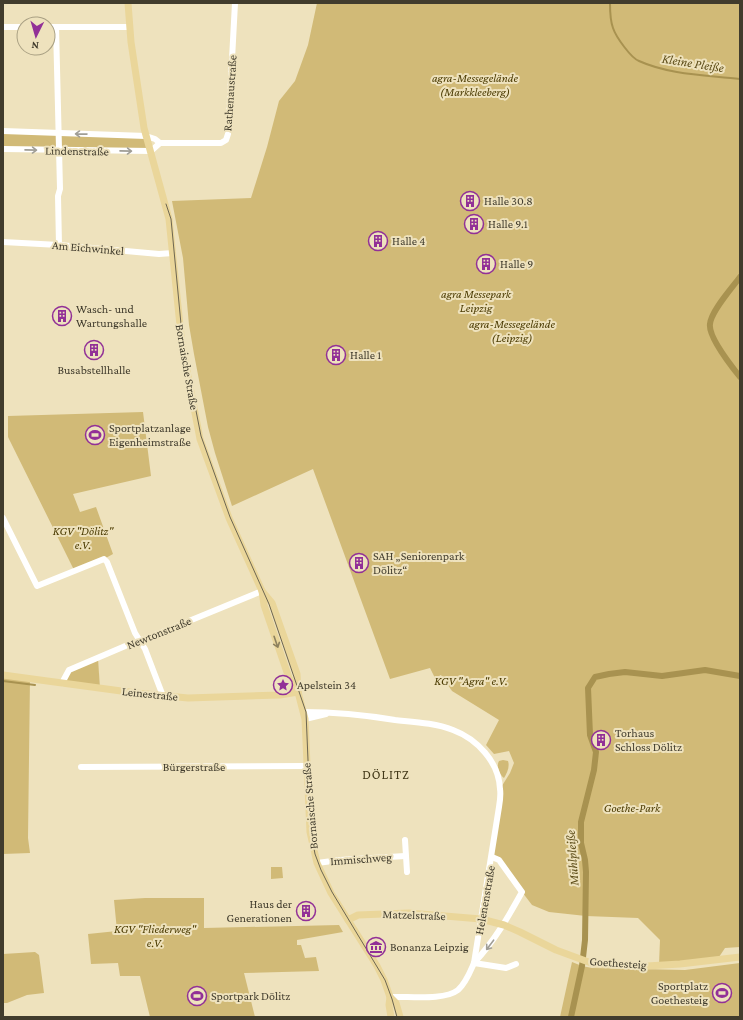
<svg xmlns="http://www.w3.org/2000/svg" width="743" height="1020" viewBox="0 0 743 1020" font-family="'Crimson Pro',serif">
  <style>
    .green { fill: #d1ba77 }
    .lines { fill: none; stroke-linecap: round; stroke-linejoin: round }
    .stream { stroke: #a89250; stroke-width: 2 }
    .canal { stroke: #a89250; stroke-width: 6 }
    .minor { stroke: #fff; stroke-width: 6 }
    .major { stroke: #ead69a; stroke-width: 7 }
    .tram { stroke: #6d6651; stroke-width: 1 }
    .oneway { stroke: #a09e96 }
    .oneway2 { stroke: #8d815e }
    .labels { text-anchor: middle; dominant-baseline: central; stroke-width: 4; stroke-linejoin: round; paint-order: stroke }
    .park-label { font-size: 12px; font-style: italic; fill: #4b3b02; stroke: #eee2bd }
    .street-label { font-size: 12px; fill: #413c2d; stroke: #eee2bd }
    .poi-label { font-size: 12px; fill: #413c2d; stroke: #eee2bd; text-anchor: start }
    .water-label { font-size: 13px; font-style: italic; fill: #5d4d19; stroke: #eee2bd }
    .neighbourhood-label { font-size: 13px; letter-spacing: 1px; fill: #433919; stroke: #eee2bd }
  </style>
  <rect width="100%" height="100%" fill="#eee2bd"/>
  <!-- green -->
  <g class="green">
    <polygon points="317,3 740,3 740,947 725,948 717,960 659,965 660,940 638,918 586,916 549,912 532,905 506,871 492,857 500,789 510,773 514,763 509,751 494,754 486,745 499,720 452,691 441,675 435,678 430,668 390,679 313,469 232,506 215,453 208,427 194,354 189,325 183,258 172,201 251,198 267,147 279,101 295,81 308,45"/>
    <polygon points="3,131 146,136 151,151 3,149"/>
    <polygon points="143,412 151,476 73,494 80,512 96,507 113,554 104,559 74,570 8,437 8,416"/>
    <polygon points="98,658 100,689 62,683 69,670"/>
    <polygon points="3,675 30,678 28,838 30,853 3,854"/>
    <path d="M503,760L508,761C510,767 507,773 504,778C499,774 496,766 499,761Z"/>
    <polygon points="271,867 282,867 283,878 271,879"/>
    <polygon points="145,898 204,898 204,928 339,925 343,932 297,940 297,945 301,945 305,958 316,957 319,971 244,973 255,1017 150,1017 140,976 120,976 118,963 91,964 88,934 117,931 114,900"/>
    <polygon points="35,952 39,955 44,993 27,995 7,1003 3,1003 3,954"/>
    <polygon points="572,962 582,966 592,968 685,970 740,963 740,1017 560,1017"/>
  </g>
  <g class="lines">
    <!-- stream -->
    <g class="stream">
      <path d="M610,3C610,11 610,20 613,28C616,37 631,58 639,61C670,75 707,75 740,79"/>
      <polyline points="3,681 35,685"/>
    </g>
    <!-- canal -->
    <g class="canal">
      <path d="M740,277C732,288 711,311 710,324C708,337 732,367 740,377"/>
      <polyline points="571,1017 582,966 585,940 586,872 585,860 581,843 581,822 594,770 596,752 590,735 588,688 595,677 609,674 625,672 662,676 705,670 740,676"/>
    </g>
    <!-- minor -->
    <g class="minor">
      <polyline points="3,27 24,27"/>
      <polyline points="48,27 130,27"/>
      <polyline points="56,27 60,189 58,196 59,245"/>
      <polyline points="3,131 146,136 155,139 160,143"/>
      <polyline points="3,149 151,151 160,143 221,143 226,140 228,134 235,3"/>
      <polyline points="3,242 59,245 159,254 173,253"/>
      <polyline points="3,518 37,586 104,559 107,562 135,633 145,649 163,696"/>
      <polyline points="62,683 69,670 130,644 150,637 262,591"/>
      <path d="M304,712C334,712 365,715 395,720C414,722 435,723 453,730C477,739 499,762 500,789C501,795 500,801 499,807L474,963C470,972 466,983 458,990C444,1001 408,996 390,997"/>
      <polyline points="305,719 326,714"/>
      <polyline points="81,767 307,766"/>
      <polyline points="405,840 407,872"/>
      <polyline points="317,863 340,860 405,856"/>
      <path d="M474,963C495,940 507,919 522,892L499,860L492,857"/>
      <polyline points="474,963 506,968 516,964"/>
    </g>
    <!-- major -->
    <g class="major">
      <polyline points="128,3 131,42 144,128 169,219 182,345 200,439 229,518 262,591 272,603 297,674 298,692 305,719 310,832 317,863 331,893 377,966 384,980 390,997 396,1003 400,1017"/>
      <polyline points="262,591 264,605 289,678 298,692"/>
      <polyline points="3,675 136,693 188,698 280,695 298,692"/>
      <polyline points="348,920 358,915 409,913 481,919 504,925 520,932 556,950 594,964 647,966 680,964 740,957"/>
      <polyline points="390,997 389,1005 391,1017"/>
    </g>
    <!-- tram -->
    <polyline class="tram" points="166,204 171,219 183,345 201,436 230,517 269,604 306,712 311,832 315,854 321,870 332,892 385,980 392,999 397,1017"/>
  </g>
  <!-- one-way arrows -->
  <defs><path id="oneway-shaft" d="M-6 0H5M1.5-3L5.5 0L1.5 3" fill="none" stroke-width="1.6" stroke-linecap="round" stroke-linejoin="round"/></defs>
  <g class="oneway">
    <use href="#oneway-shaft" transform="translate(81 134) rotate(-179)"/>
    <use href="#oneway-shaft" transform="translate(31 150) rotate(1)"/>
    <use href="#oneway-shaft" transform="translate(126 151) rotate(1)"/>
    <use href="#oneway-shaft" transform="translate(490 945) rotate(127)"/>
  </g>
  <use class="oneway2" href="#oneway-shaft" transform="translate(276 642) rotate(71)"/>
  <!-- icons -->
  <defs>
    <g id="building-ring" transform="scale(1)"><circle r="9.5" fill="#eee2bd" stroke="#923097" stroke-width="1.5"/><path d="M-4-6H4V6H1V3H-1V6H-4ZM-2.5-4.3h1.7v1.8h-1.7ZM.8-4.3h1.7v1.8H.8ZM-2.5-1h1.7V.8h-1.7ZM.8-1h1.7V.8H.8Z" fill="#923097"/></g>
    <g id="stadium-ring" transform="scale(1)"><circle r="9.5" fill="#eee2bd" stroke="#923097" stroke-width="1.5"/><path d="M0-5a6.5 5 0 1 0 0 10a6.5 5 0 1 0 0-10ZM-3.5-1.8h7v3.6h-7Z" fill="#923097"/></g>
    <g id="sight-ring" transform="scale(1)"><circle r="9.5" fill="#eee2bd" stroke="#923097" stroke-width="1.5"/><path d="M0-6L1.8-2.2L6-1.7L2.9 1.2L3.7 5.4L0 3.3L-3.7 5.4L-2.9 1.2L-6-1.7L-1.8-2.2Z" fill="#923097"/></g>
    <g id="museum-ring" transform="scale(1)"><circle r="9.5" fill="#eee2bd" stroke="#923097" stroke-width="1.5"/><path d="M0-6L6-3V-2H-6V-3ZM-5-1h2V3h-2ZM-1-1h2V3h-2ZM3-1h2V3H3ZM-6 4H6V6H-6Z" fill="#923097"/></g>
  </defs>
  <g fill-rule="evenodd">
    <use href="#building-ring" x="470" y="201"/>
    <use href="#building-ring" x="474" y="224"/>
    <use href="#building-ring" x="378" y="241"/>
    <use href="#building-ring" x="486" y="264"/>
    <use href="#building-ring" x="62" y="316"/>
    <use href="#building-ring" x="94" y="350"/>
    <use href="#building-ring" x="336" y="355"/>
    <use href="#stadium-ring" x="95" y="435"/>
    <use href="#building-ring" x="359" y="563"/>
    <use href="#sight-ring" x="283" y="685"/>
    <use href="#building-ring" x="601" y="740"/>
    <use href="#building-ring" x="306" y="911"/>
    <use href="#museum-ring" x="376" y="947"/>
    <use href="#stadium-ring" x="722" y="993"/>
    <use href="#stadium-ring" x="197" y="996"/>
  </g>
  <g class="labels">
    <!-- park labels -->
    <g class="park-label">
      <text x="475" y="78">agra-Messegelände<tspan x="475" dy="14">(Markkleeberg)</tspan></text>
      <text x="476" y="294">agra Messepark<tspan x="476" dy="14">Leipzig</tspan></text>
      <text x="512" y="324">agra-Messegelände<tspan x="512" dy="14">(Leipzig)</tspan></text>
      <text x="83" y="531">KGV "Dölitz"<tspan x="83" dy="14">e.V.</tspan></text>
      <text x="471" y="681">KGV "Agra" e.V.</text>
      <text x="632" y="808">Goethe-Park</text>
      <text x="155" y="929">KGV "Fliederweg"<tspan x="155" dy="14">e.V.</tspan></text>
    </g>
    <!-- street labels -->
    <g class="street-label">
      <text transform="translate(230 93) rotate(-86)">Rathenaustraße</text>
      <text transform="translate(77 151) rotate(1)">Lindenstraße</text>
      <text transform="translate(88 248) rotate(5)">Am Eichwinkel</text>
      <text transform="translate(187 367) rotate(80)">Bornaische Straße</text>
      <text transform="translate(159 633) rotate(-22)">Newtonstraße</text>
      <text transform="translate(150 694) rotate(6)">Leinestraße</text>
      <text x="194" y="767">Bürgerstraße</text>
      <text transform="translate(310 806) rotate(-95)">Bornaische Straße</text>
      <text transform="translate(361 859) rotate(-4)">Immischweg</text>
      <text transform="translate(485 900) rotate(-80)">Helenenstraße</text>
      <text transform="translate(414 915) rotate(2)">Matzelstraße</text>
      <text transform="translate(618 963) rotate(4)">Goethesteig</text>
    </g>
    <!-- poi labels -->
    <g class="poi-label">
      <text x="484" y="201">Halle 30.8</text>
      <text x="488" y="224">Halle 9.1</text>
      <text x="392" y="241">Halle 4</text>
      <text x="500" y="264">Halle 9</text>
      <text x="76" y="309">Wasch- und<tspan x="76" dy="14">Wartungshalle</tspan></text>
      <text x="350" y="355">Halle 1</text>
      <text x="94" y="370" text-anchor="middle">Busabstellhalle</text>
      <text x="109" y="428">Sportplatzanlage<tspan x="109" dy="14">Eigenheimstraße</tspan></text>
      <text x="373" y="556">SAH „Seniorenpark<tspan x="373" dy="14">Dölitz“</tspan></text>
      <text x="297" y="685">Apelstein 34</text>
      <text x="615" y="733">Torhaus<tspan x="615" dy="14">Schloss Dölitz</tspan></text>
      <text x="292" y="904" text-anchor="end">Haus der<tspan x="292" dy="14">Generationen</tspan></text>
      <text x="390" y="947">Bonanza Leipzig</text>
      <text x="708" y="986" text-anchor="end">Sportplatz<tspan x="708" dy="14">Goethesteig</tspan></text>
      <text x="211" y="996">Sportpark Dölitz</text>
    </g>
    <!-- water labels -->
    <g class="water-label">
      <text transform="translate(693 63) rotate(9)">Kleine Pleiße</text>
      <text transform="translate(572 858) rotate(-94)">Mühlpleiße</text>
    </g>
    <!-- neighbourhood labels -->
    <g class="neighbourhood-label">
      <text x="386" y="774">DÖLITZ</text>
    </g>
  </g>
  <!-- border -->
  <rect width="743" height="1020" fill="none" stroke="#413c2d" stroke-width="8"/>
  <!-- north arrow -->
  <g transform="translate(36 36) rotate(185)"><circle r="19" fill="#eee2bd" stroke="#a9a083"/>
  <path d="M0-3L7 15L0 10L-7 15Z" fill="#923097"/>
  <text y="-6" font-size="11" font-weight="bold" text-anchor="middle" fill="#413c2d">N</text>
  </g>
</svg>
